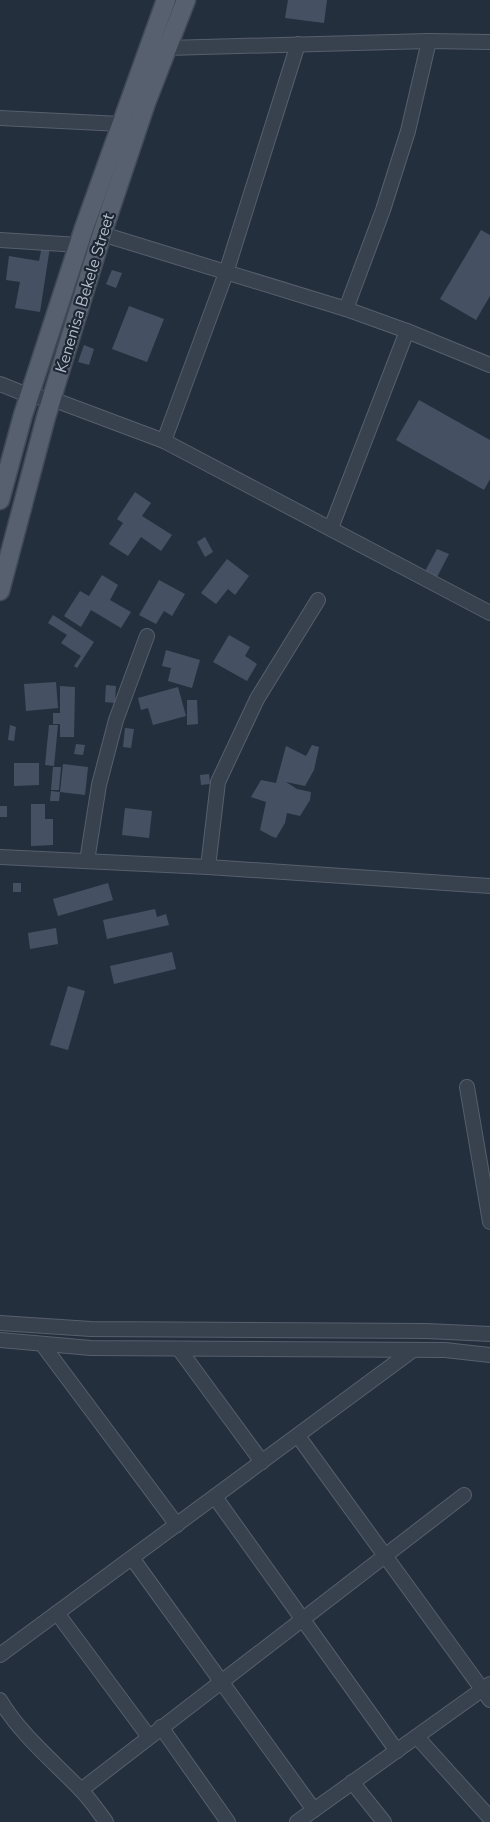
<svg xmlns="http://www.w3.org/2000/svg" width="490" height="1822" viewBox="0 0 490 1822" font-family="'Nunito Sans',sans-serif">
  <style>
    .building { fill: #455162 }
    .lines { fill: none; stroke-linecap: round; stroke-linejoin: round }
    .minor-casing { stroke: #565f6c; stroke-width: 16 }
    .major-casing { stroke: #414a57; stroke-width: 21 }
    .minor { stroke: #38414e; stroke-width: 14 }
    .major { stroke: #56606e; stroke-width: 18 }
    .labels { text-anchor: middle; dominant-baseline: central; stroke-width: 4.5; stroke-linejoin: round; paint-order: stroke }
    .street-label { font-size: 16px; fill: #b4bcc9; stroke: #1d2633 }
  </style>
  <rect width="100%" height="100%" fill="#242f3e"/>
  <!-- building -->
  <g class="building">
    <polygon points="288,0 327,0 324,23 285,18"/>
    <polygon points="481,230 490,235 490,296 476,320 440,299"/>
    <polygon points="42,246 50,247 40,312 15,308 20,282 6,280 9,256 39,261"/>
    <polygon points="112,270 122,273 116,288 106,284"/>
    <polygon points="129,306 164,319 147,362 112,349"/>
    <polygon points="84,345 94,349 89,365 78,362"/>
    <polygon points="419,400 490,440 490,479 484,490 396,440"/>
    <polygon points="135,492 151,503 142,516 172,535 161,551 141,537 128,556 109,544 123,523 117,519"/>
    <polygon points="205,537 213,552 205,557 197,542"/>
    <polygon points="437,549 449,554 436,579 424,573"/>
    <polygon points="227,559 249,576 235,595 228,589 216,604 201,593"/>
    <polygon points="102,575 118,585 110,600 131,612 121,628 91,610 81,627 64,616 80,591 89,596"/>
    <polygon points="159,580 185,594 172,616 164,611 156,624 139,615"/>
    <polygon points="53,615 94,642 77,668 74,666 81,656 61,643 67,635 48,623"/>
    <polygon points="229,635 250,647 245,656 257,664 247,681 213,662"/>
    <polygon points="166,650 200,660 192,688 168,681 171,668 162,666"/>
    <polygon points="56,682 58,708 26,711 24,684"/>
    <polygon points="106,685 116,686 115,703 105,702"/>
    <polygon points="60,686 75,687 74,737 60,737 60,724 53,724 53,713 60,713"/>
    <polygon points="178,687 186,716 153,725 148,708 141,710 138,698"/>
    <polygon points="187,700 197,700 198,724 187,725"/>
    <polygon points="10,725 16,727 14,741 8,740"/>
    <polygon points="49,725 58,725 54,766 45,765"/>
    <polygon points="125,728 134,729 131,748 123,747"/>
    <polygon points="76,744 85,745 83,755 74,754"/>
    <polygon points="312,745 319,747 314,770 305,786 286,782 297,789 311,792 310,800 300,816 287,813 285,823 276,838 271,836 260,830 266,802 251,797 261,780 276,783 286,746 306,756"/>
    <polygon points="14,763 39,763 39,785 14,786"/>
    <polygon points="63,764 88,767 85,795 60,792 59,801 50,801 51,791 60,792"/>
    <polygon points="53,767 61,767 59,790 51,790"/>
    <polygon points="209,774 210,784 201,785 200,775"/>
    <polygon points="31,804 45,804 45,819 53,819 53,845 31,846"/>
    <rect x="0" y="806" width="7" height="11"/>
    <polygon points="125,808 152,811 149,838 122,835"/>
    <rect x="13" y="883" width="8" height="9"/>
    <polygon points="108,883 113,900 58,916 53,899"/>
    <polygon points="155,909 157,917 166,914 169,925 107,939 103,920"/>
    <polygon points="56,928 58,944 30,949 28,933"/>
    <polygon points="172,952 176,969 114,984 110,966"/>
    <polygon points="68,986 85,991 68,1050 50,1045"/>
  </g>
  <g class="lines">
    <!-- minor casing -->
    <g class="minor-casing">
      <g id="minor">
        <polyline points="167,48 429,41 490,42"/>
        <polyline points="0,118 121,124"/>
        <polyline points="102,234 346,309 407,331 490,365"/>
        <polyline points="0,240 79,245"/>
        <polyline points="346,309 383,210 408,131 429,41"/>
        <polyline points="0,384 30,396 52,399 164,441 490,613"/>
        <polyline points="164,441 226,273 298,44"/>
        <polyline points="331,528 407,331"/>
        <polyline points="0,857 208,867 490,886"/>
        <polyline points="87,861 99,785 116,720 147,636"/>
        <polyline points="208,867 218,782 257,699 318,600"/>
        <polyline points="467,1087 490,1222"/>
        <polyline points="0,1323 91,1329 427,1331 490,1334"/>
        <polyline points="0,1340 91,1348 445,1350 490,1355"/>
        <polyline points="42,1344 177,1525"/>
        <polyline points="179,1349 262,1462"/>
        <polyline points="298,1436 490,1700"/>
        <polyline points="215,1497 397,1751"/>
        <polyline points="132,1558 314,1810"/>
        <polyline points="57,1613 149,1737"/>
        <polyline points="0,1655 413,1350"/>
        <path d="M0,1700C21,1735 52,1760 80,1789C90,1799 98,1811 106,1822"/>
        <polyline points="161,1727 228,1822"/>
        <polyline points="417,1737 490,1818"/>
        <polyline points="352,1782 384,1822"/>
        <polyline points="81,1790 464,1495"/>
        <polyline points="297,1822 490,1684"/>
      </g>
    </g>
    <!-- major casing -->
    <g class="major-casing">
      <g id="major">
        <polyline points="0,500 23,415 84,228 166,0"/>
        <polyline points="0,591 46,417 102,234 146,103 186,0"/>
      </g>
    </g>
    <!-- minor -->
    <use href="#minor" class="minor"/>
    <!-- major -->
    <use href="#major" class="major"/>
  </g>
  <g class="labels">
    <!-- street labels -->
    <g class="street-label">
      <text transform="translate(85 293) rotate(-73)">Kenenisa Bekele Street</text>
    </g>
  </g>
</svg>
